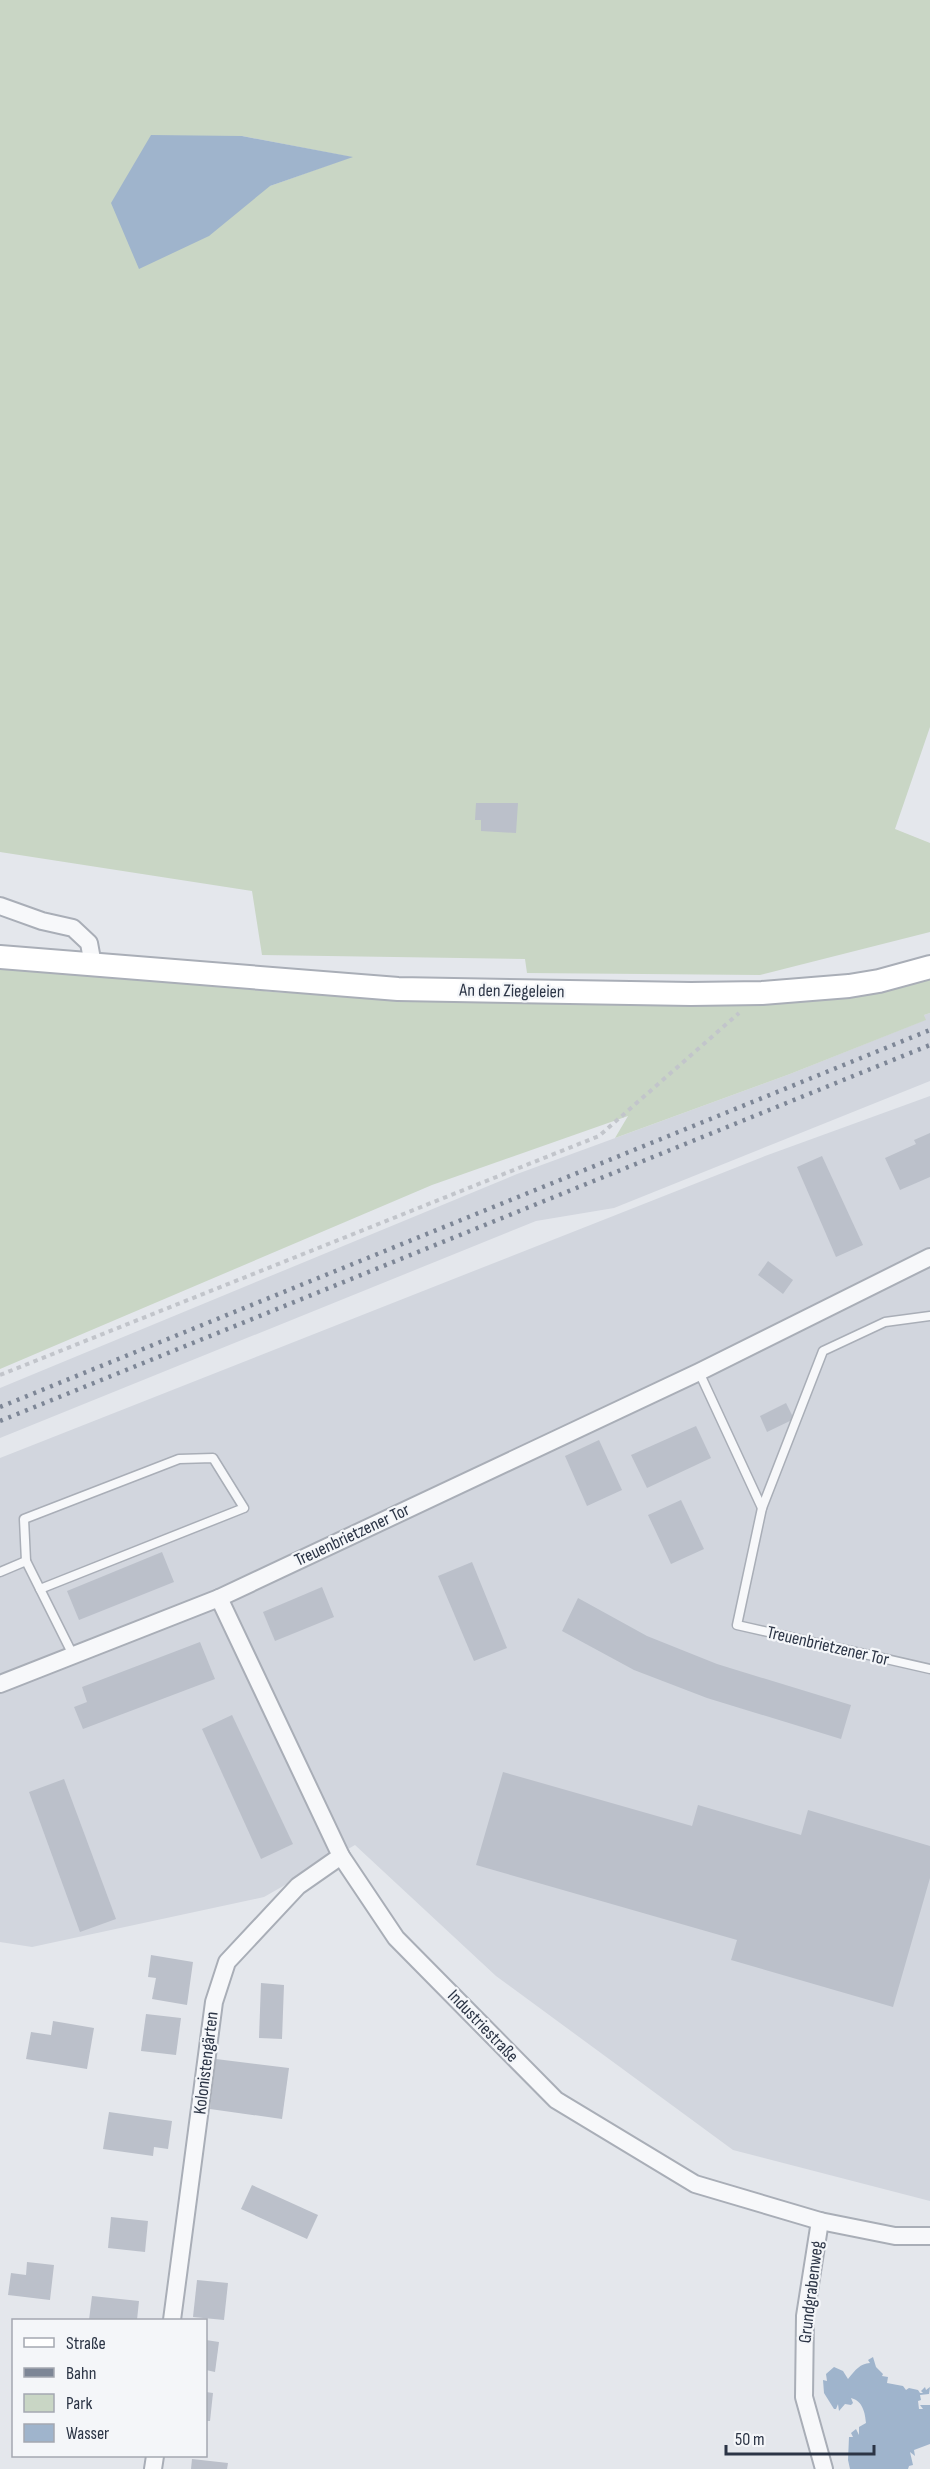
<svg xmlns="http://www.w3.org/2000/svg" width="930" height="2469" viewBox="0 0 930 2469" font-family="'Sofia Sans Condensed',sans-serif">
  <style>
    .built { fill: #d2d6de }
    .green { fill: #c9d6c5; fill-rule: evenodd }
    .water { fill: #9fb4cc }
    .building { fill: #bbc0ca }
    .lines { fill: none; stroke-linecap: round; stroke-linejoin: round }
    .lane-casing { stroke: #a9aeb7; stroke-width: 11 }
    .street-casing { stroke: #a9aeb7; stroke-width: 20 }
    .secondary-casing { stroke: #a9aeb7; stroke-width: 26 }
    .path { stroke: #c2c5cb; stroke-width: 4; stroke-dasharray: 4.5 4.5; stroke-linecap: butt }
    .lane { stroke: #f7f8fa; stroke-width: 8 }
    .street { stroke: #f7f8fa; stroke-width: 16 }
    .secondary { stroke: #fff; stroke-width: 22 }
    .rail { stroke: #7d8696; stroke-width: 4.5; stroke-dasharray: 3 6; stroke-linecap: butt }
    .labels { text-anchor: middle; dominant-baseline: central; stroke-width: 4.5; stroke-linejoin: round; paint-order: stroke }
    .street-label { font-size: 18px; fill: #2b3445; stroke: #f4f6f9 }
  </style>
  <rect width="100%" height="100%" fill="#e4e7ec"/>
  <!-- built -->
  <g class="built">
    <polygon points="930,1013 930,1081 614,1208 536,1221 0,1438 0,1388 517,1174 790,1074 925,1020 924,1015"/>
    <polygon points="930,1096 930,2201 733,2150 496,1976 355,1845 264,1897 32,1947 0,1942 0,1458 765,1156"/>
  </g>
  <!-- green -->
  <g class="green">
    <path d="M0,0H930V727L895,829L930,843V932L760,975L527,973L525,959L262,955L252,891L0,852ZM242,136L351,157L270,186Z"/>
    <polygon points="0,962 273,992 469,1002 667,1005 825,999 930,977 930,1013 924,1015 926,1020 790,1074 615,1138 628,1116 432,1185 0,1369"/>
  </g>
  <!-- water -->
  <g class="water">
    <polygon points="151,135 242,136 353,157 270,186 209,236 139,269 111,203"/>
    <path d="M873,2357L876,2367L883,2374L882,2376L888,2377L887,2383L903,2386L906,2390L909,2388L918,2390L920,2393H923L921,2391L925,2387L926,2390L930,2387L929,2394L920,2395L921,2400L918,2401L919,2409H923L920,2405H930V2444L914,2450L915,2456L910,2452L913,2465L909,2466L908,2469H850L848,2460L849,2437H853L851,2433L856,2429L859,2435V2427L866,2423C865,2413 863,2401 851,2398L853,2403L851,2405L845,2404L839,2411L838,2404L836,2409H834L824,2393L823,2380L827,2381L826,2374L834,2367L843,2371L848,2379C856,2369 860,2364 870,2363L868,2360Z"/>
  </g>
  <!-- building -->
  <g class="building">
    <polygon points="476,803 518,803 516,833 481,831 481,820 475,820"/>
    <polygon points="930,1133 930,1177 900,1190 885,1158 916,1144 914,1140"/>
    <polygon points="822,1156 863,1245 836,1257 797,1167"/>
    <polygon points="768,1261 793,1280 783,1294 758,1275"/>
    <polygon points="786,1403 794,1419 767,1432 760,1416"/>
    <polygon points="696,1426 711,1458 647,1488 631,1455"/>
    <polygon points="599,1440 622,1490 587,1506 565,1456"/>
    <polygon points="681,1500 704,1549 671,1564 648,1515"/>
    <polygon points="162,1552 174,1582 79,1620 67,1591"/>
    <polygon points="472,1562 507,1648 474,1661 438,1576"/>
    <polygon points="322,1587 334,1617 275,1641 263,1612"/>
    <polygon points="578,1598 647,1636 717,1664 851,1705 841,1739 707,1698 634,1670 562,1631"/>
    <polygon points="200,1642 215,1679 83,1729 74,1707 87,1702 82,1687"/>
    <polygon points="232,1715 293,1844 261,1859 202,1729"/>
    <polygon points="503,1772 692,1826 698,1805 801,1835 808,1810 930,1846 930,1878 893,2007 731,1960 737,1940 476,1865"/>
    <polygon points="64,1779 116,1919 80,1932 29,1792"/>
    <polygon points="151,1955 193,1962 187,2005 152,1999 156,1978 148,1977"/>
    <polygon points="261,1983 284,1985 282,2039 259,2038"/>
    <polygon points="146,2014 181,2018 176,2055 141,2051"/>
    <polygon points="53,2021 94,2028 87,2069 26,2059 31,2032 51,2035"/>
    <polygon points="216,2059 289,2068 282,2119 210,2109"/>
    <polygon points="109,2112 172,2121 168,2149 154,2147 153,2156 103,2149"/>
    <polygon points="252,2185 318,2215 307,2239 241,2209"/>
    <polygon points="111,2217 148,2221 145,2252 108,2248"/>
    <polygon points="27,2262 54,2265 50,2300 8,2295 11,2273 26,2275"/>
    <polygon points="197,2280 228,2283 224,2320 193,2317"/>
    <polygon points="92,2296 139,2301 137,2320 89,2320"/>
    <polygon points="206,2340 219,2342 215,2372 206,2370"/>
    <polygon points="206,2392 213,2393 210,2421 206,2421"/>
    <polygon points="192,2459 228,2463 227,2469 191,2469"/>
  </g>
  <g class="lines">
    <!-- lane casing -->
    <g class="lane-casing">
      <g id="lane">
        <polyline points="930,1316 885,1322 823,1351 762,1508 737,1625 930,1669"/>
        <polyline points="699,1372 762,1508"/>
        <polyline points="26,1561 24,1519 179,1459 213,1458 244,1508 40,1589"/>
        <polyline points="0,1572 26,1561 73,1655"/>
      </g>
    </g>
    <!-- street casing -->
    <g class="street-casing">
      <g id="street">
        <polyline points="0,906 42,921 73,928 89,943 93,965"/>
        <polyline points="219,1598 341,1856 396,1938 556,2100 695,2184 820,2221 895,2236 930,2236"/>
        <polyline points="0,1684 219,1598 699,1372 930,1257"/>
        <polyline points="820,2221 805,2316 804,2397 824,2469"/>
        <polyline points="172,2320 214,2002 227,1962 298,1886 341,1856"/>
        <polyline points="153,2469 155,2456"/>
      </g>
    </g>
    <!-- secondary casing -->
    <g class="secondary-casing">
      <polyline id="secondary" points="0,957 398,989 691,994 762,993 849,986 879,981 930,967"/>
    </g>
    <!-- path -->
    <polyline class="path" points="0,1375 599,1136 739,1013"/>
    <!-- lane -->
    <use href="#lane" class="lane"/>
    <!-- street -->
    <use href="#street" class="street"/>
    <!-- secondary -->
    <use href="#secondary" class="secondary"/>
    <!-- rail -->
    <g class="rail">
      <polyline points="0,1407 930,1030"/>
      <polyline points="0,1421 930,1045"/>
    </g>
  </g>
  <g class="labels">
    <!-- street labels -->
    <g class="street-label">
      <text transform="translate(512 991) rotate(1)">An den Ziegeleien</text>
      <text transform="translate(352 1535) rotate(-25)">Treuenbrietzener Tor</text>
      <text transform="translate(828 1646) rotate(13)">Treuenbrietzener Tor</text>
      <text transform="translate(483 2026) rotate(46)">Industriestraße</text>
      <text transform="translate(206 2063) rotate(-83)">Kolonistengärten</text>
      <text transform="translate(811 2292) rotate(-83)">Grundgrabenweg</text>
    </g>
  </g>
  <!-- legend -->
  <rect x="12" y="2319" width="195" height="138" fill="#f4f6f9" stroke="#a4a8b1" stroke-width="1.5"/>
  <rect x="24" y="2338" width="30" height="9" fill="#ffffff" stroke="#a4a8b1" stroke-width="1.5"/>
  <text x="66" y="2349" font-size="18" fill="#2b3445">Straße</text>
  <rect x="24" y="2368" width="30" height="9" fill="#7d8696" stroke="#a4a8b1" stroke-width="1.5"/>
  <text x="66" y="2379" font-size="18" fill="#2b3445">Bahn</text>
  <rect x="24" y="2394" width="30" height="18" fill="#c9d6c5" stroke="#a4a8b1" stroke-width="1.5"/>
  <text x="66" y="2409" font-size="18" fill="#2b3445">Park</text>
  <rect x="24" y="2424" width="30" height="18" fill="#9fb4cc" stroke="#a4a8b1" stroke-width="1.5"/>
  <text x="66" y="2439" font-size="18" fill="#2b3445">Wasser</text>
  <!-- scale -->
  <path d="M726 2445v9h148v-9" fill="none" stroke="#2b3445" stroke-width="3"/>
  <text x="735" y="2445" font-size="18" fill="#2b3445" stroke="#f4f6f9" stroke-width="4.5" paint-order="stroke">50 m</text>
</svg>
